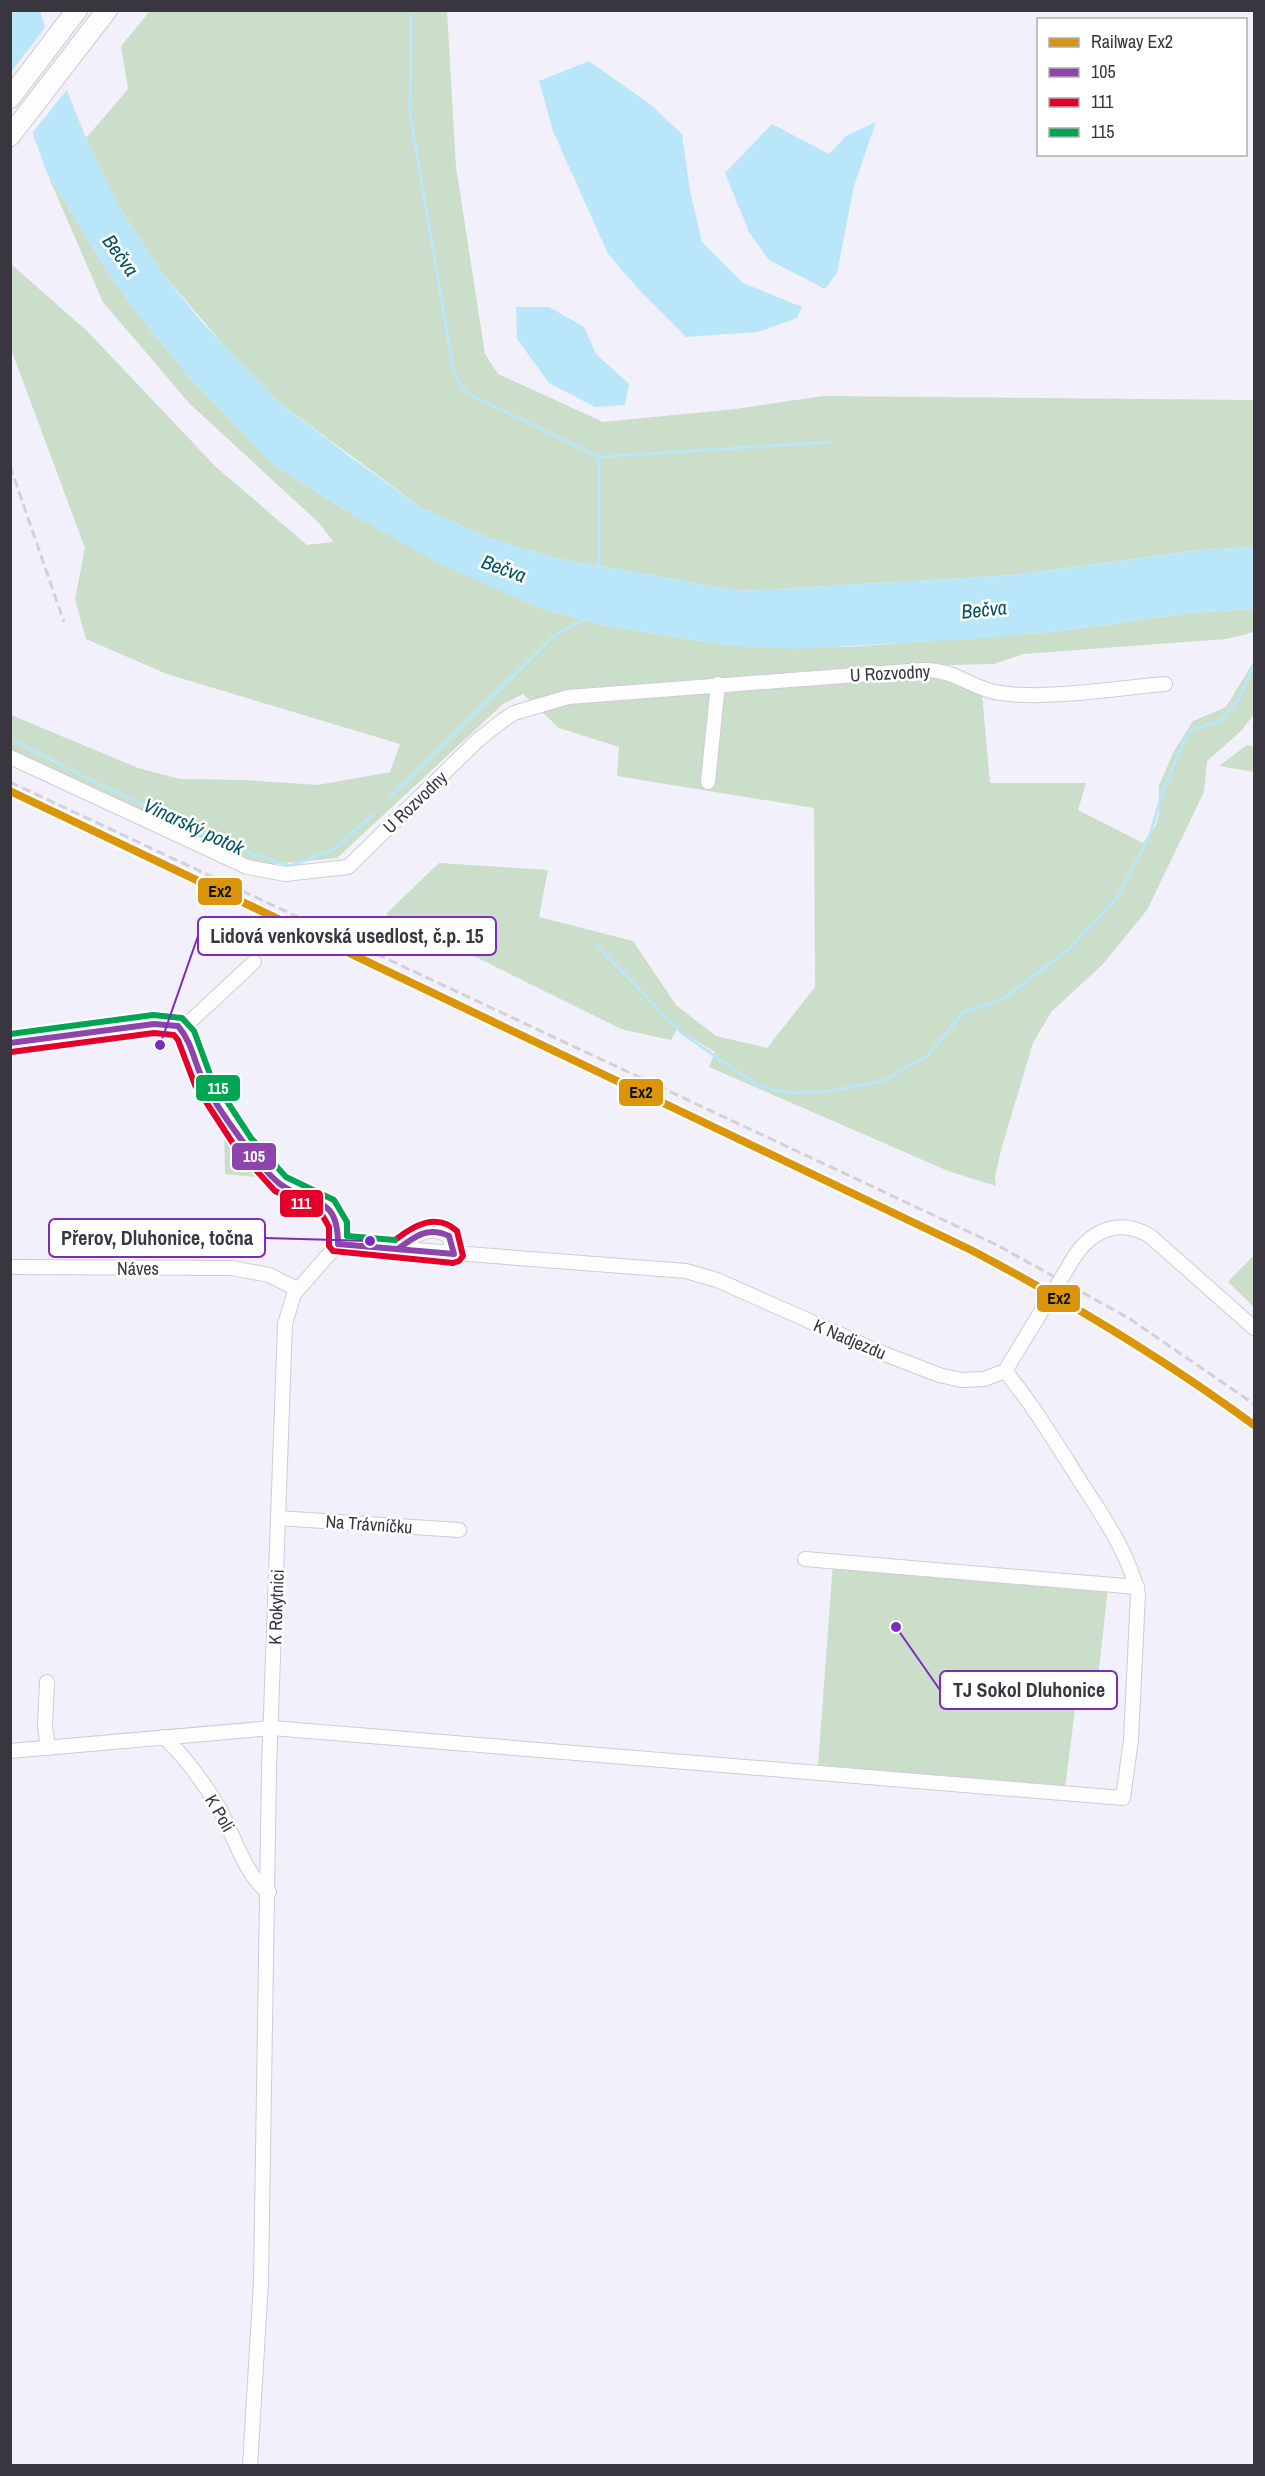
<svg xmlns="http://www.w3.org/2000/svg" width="1265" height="2476" viewBox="0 0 1265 2476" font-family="'Archivo Narrow',sans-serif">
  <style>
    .green { fill: #cadeca }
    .water { fill: #b9e7f9 }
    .pier { fill: #f2f0fa }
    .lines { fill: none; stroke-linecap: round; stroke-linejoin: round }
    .stream { stroke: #b9e7f9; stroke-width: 3 }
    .minor-casing { stroke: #ceccd5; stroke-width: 16 }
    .highway-casing { stroke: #ceccd5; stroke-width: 22 }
    .minor { stroke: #fdfdfe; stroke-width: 14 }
    .highway { stroke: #fdfdfe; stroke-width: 20 }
    .rail { stroke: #d2d1d4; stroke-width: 3; stroke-dasharray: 9 4.5; stroke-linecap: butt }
    .minor-bridge-casing { stroke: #ceccd5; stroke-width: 16; stroke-linecap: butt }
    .minor-bridge { stroke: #fdfdfe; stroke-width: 14 }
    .bus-1-casing { stroke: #fff; stroke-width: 10 }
    .bus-2-casing { stroke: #fff; stroke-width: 10 }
    .bus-3-casing { stroke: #fff; stroke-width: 10 }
    .bus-1 { stroke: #8e44ad; stroke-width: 6 }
    .bus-2 { stroke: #e4002b; stroke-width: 6 }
    .bus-3 { stroke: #00a651; stroke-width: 6 }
    .rail-1-casing { stroke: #fff; stroke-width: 12 }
    .rail-1 { stroke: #da950a; stroke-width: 8 }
    .labels { text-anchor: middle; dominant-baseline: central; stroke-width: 5; stroke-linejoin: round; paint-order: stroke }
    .street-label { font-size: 18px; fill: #393640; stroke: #fff }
    .water-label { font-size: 20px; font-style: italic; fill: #025164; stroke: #fff }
    .leader { fill: none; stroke: #7b2cbf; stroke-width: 2 }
    .callout-dot { fill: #7b2cbf; stroke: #fff; stroke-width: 2 }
    .callout { fill: #fff; stroke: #7b2cbf; stroke-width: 2 }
    .callout-label { font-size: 20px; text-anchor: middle; font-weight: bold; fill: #393640 }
    .line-badge { stroke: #fff; stroke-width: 2 }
    .badge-label { font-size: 16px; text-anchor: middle; font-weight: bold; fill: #fff }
    .pale-badge-label { font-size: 16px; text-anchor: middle; font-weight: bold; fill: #111 }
  </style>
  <rect width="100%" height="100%" fill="#f2f0fa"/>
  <!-- green -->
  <g class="green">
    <polygon points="150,11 447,11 456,167 485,354 498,374 603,422 735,409 823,396 1254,400 1254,547 1199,550 1014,575 740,591 550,557 487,537 422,508 277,401 240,364 163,274 119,206 86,138 128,89 121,46"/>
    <polygon points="46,171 112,279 149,328 190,378 274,465 348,512 539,608 608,626 731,646 850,647 1061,631 1189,613 1254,609 1254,632 1226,639 1023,654 994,664 949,665 955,680 982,693 990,783 1086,783 1078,810 1143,843 1156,825 1159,813 1159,786 1173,753 1193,721 1226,707 1254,661 1254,714 1241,731 1207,761 1204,792 1147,910 1102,965 1051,1012 1033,1043 1001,1150 995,1177 996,1186 948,1171 709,1067 715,1052 677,1029 671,1040 621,1029 480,959 385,920 388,912 439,863 548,870 539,917 633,941 676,1005 716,1036 767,1048 815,987 814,808 617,776 619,747 559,728 523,694 503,704 337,858 265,865 205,842 11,750 11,715 138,768 180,779 244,780 318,785 390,772 400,744 167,674 86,639 75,599 85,548 11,349 11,264 88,332 216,467 307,545 334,542 318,522 190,404 103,302"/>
    <polygon points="1247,745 1254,747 1254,772 1219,766"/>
    <polygon points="224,1129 226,1129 266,1178 225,1174"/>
    <polygon points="1254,1255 1254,1307 1228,1282"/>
    <polygon points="833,1563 1108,1587 1097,1688 1078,1686 1065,1788 818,1765"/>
  </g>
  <!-- water -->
  <g class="water">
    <polygon points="10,11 40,11 62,78 86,138 119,206 163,274 201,321 277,401 352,458 422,508 487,537 550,557 740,591 1014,575 1200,550 1254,547 1254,609 1189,613 1061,631 973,639 797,649 731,646 608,626 539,608 434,561 348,512 274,465 190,378 149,328 112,279 46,171 11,71"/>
    <polygon points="589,61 651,105 682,134 690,191 702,242 743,283 802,307 797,318 758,332 686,337 641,292 608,254 553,131 539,81"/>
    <polygon points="876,122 854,186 837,273 825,289 769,260 749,232 725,173 772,124 829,154 846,136"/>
    <polygon points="516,307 549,307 584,327 596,354 629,384 625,405 595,407 549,383 517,339"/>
  </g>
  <!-- pier -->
  <polygon class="pier" points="47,25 69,87 30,136 10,80 11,72"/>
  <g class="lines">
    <!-- stream -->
    <g class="stream">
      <polyline points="411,10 410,114 454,373 467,393 599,457 599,570"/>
      <polyline points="599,457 831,442"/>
      <polyline points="10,738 82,776 238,849 290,866 332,850 374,814"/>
      <polyline points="390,797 556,634 587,618"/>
      <polyline points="596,945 683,1034 757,1085 789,1093 824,1092 882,1081 927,1056 964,1012 1003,999 1068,950 1116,899 1150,835 1162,794 1185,738 1192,730 1221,720 1239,698 1254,665"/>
    </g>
    <!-- minor casing -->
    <g class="minor-casing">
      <g id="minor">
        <path d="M10,757L247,867L285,874L348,867L478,740L502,721L514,713L568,697L922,670C957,669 971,689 1000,693C1047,700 1116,688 1165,684"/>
        <polyline points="708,782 718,684"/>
        <polyline points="182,1029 254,962"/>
        <polyline points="10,1043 154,1024 178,1026 186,1035 203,1081 244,1143 280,1184 320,1202 335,1218 339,1231 338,1244 294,1294 285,1324 269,1769 261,2281 250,2466"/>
        <polyline points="338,1244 686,1271 717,1280 877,1351 939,1375 962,1380 984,1379 1005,1371 1041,1312"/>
        <path d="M398,1249C415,1236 428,1223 449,1236L454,1254"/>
        <path d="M1073,1259C1090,1231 1119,1217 1150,1236L1254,1328"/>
        <polyline points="10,1267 232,1268 269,1275 297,1289"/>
        <polyline points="278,1518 459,1530"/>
        <polyline points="805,1559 1137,1587"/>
        <polyline points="47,1682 45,1727 48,1748"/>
        <path d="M164,1737C186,1758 204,1783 219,1808C232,1831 247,1880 269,1892"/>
        <path d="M10,1751L272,1728L1123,1798L1131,1740L1138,1594C1128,1551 1103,1517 1080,1481C1056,1443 1033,1405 1005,1371"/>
      </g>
    </g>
    <!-- highway casing -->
    <g class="highway-casing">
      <g id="highway">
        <polyline points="10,98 77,10"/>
        <polyline points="10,136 107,10"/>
      </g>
    </g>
    <!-- minor -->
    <use href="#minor" class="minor"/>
    <!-- highway -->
    <use href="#highway" class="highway"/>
    <!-- rail -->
    <g class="rail">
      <polyline points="10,466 64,622"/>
      <polyline points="10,782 997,1245 1130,1319 1254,1404"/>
    </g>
    <!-- minor-bridge casing -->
    <g class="minor-bridge-casing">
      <polyline id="minor-bridge" points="1041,1312 1073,1259"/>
    </g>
    <!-- minor-bridge -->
    <use href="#minor-bridge" class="minor-bridge"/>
    <!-- bus-1 casing -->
    <g class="bus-1-casing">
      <path id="bus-1" d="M10,1043L154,1024L178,1026C192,1042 194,1062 203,1080C214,1104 260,1169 280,1184C311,1207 338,1193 338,1244L454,1254L449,1236C428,1226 415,1236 398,1249"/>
    </g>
    <!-- bus-2 casing -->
    <g class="bus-2-casing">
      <path id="bus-2" d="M11,1052L154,1033L174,1035L178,1040L195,1085L236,1148L275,1191L321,1213L329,1227V1246L333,1251L453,1263L459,1261L463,1256L457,1231C436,1212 413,1226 395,1240"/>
    </g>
    <!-- bus-3 casing -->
    <g class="bus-3-casing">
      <polyline id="bus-3" points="10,1034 153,1015 182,1018 194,1031 211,1077 251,1138 286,1177 334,1200 347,1222 347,1236 395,1240"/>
    </g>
    <!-- bus-1 -->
    <use href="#bus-1" class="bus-1"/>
    <!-- bus-2 -->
    <use href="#bus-2" class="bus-2"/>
    <!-- bus-3 -->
    <use href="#bus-3" class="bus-3"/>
    <!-- rail-1 casing -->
    <g class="rail-1-casing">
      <path id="rail-1" d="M10,791L971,1250C1070,1302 1164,1359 1254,1425"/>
    </g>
    <!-- rail-1 -->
    <use href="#rail-1" class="rail-1"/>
  </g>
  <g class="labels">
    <!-- street labels -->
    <g class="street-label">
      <text transform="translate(890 673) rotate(-3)">U Rozvodny</text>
      <text transform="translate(415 802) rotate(-44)">U Rozvodny</text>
      <text x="138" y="1268">Náves</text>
      <text transform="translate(850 1339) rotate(23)">K Nadjezdu</text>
      <text transform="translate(369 1524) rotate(4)">Na Trávníčku</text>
      <text transform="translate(276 1607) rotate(-88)">K Rokytnici</text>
      <text transform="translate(220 1813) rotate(60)">K Poli</text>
    </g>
    <!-- water labels -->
    <g class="water-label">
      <text transform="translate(121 255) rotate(54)">Bečva</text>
      <text transform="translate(504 568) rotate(20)">Bečva</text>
      <text transform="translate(984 609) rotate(-6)">Bečva</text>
      <text transform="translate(194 826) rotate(25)">Vinarský potok</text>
    </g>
  </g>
  <!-- callouts -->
  <path class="leader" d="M160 1045L198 936M370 1241L265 1238M896 1627L940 1690"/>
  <g class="callout-dot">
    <circle cx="160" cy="1045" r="6"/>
    <circle cx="370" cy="1241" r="6"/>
    <circle cx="896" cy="1627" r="6"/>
  </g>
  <g class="callout">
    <rect x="198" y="917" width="298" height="38" rx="6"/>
    <rect x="49" y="1219" width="216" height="38" rx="6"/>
    <rect x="940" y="1671" width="177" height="38" rx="6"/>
  </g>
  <g class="callout-label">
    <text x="347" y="943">Lidová venkovská usedlost, č.p. 15</text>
    <text x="157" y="1245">Přerov, Dluhonice, točna</text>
    <text x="1029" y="1697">TJ Sokol Dluhonice</text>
  </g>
  <g class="line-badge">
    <rect x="197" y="877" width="46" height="29" rx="6" fill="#da950a"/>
    <rect x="195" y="1074" width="46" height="28" rx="6" fill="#00a651"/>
    <rect x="618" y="1078" width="46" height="29" rx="6" fill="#da950a"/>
    <rect x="231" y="1142" width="46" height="29" rx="6" fill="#8e44ad"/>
    <rect x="279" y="1189" width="45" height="29" rx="6" fill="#e4002b"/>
    <rect x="1036" y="1284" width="45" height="29" rx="6" fill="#da950a"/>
  </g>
  <g class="badge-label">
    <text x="218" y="1094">115</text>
    <text x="254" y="1162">105</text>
    <text x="301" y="1209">111</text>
  </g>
  <g class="pale-badge-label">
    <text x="220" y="897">Ex2</text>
    <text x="641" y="1098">Ex2</text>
    <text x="1059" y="1304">Ex2</text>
  </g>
  <!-- border -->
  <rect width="1265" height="2476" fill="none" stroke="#393640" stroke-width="24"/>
  <!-- legend -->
  <rect x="1037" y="18" width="210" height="138" fill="#ffffff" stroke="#b0afb3" stroke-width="1.5"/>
  <rect x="1049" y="38" width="30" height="9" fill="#da950a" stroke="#b0afb3" stroke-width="1.5"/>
  <text x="1091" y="48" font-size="18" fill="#393640">Railway Ex2</text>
  <rect x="1049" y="68" width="30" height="9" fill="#8e44ad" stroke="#b0afb3" stroke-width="1.5"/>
  <text x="1091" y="78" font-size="18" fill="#393640">105</text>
  <rect x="1049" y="98" width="30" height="9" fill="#e4002b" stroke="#b0afb3" stroke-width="1.5"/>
  <text x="1091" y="108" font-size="18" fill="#393640">111</text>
  <rect x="1049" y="128" width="30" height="9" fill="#00a651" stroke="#b0afb3" stroke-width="1.5"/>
  <text x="1091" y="138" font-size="18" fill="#393640">115</text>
</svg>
